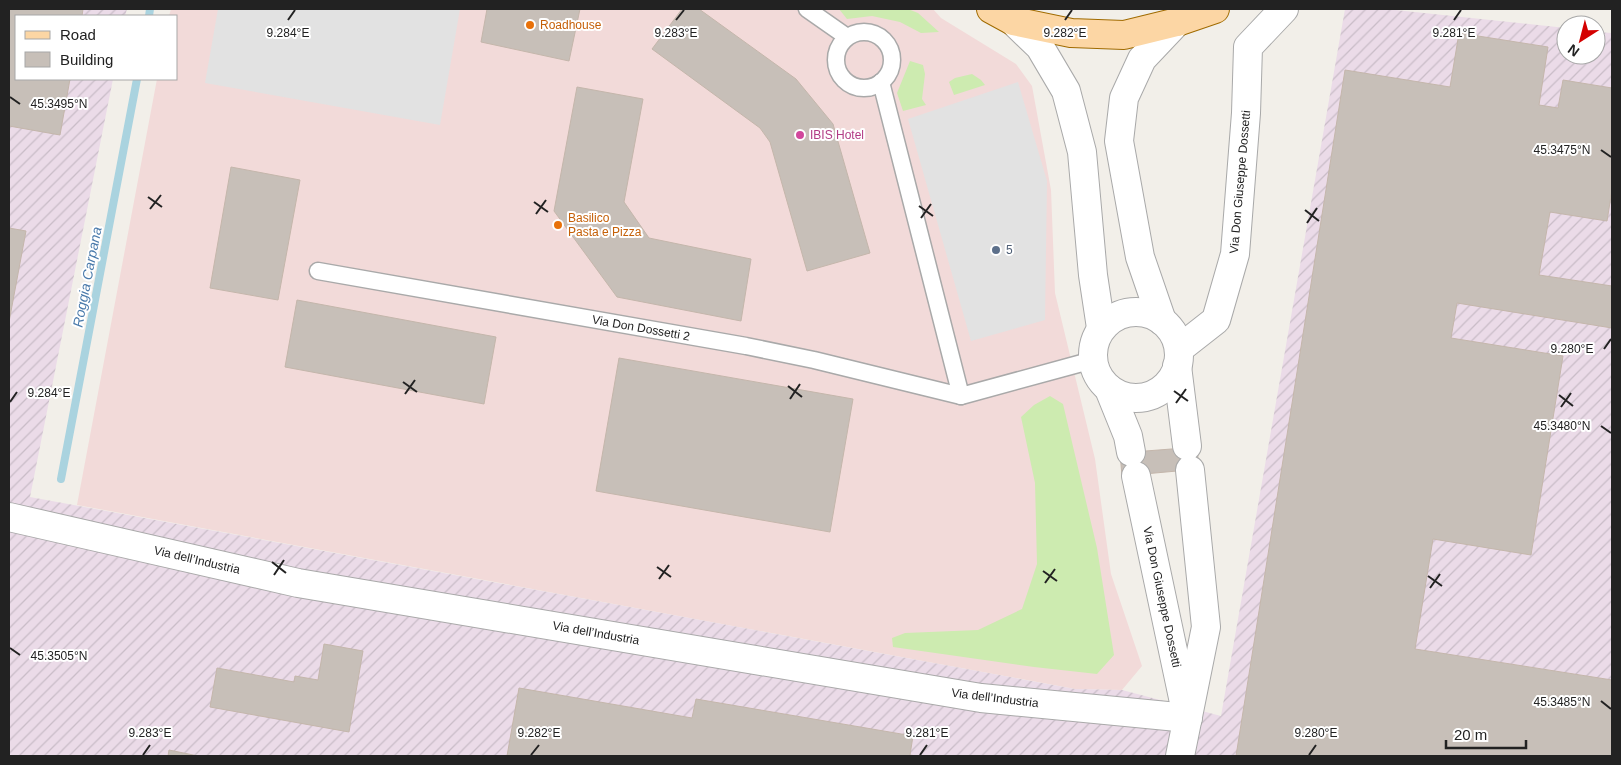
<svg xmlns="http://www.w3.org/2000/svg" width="1621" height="765" viewBox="0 0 1621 765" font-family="Arial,sans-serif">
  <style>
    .commercial { fill: #f2dad9 }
    .industrial { fill: url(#industrial-furrows) }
    .grass { fill: #cdebb0 }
    .parking { fill: #e2e2e2 }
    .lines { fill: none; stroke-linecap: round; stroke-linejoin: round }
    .stream { stroke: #aad3df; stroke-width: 8 }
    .building { fill: #c7bfb8; stroke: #c4b6ab }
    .lane-casing { stroke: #a9a9a9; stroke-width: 19 }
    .street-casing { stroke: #a9a9a9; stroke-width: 30 }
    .primary-casing { stroke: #a06b00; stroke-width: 30 }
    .lane { stroke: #fff; stroke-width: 16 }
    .street { stroke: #fff; stroke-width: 28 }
    .primary { stroke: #fcd6a4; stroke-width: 28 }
    .ticks { fill: none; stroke: #222; stroke-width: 2 }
    .food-dot { fill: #e8710a; stroke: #fff; stroke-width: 2 }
    .hotel-dot { fill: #d1479c; stroke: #fff; stroke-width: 2 }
    .service-dot { fill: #5c6f8a; stroke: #fff; stroke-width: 2 }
    .labels { text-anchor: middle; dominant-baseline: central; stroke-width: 4; stroke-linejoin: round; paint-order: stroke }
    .food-label { font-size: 12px; fill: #c56008; stroke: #fff; text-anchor: start }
    .hotel-label { font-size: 12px; fill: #b23c85; stroke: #fff; text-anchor: start }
    .street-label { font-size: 12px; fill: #222; stroke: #fff }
    .service-label { font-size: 12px; fill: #4e5e75; stroke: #fff; text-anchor: start }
    .water-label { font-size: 14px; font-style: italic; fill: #4a7aab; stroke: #fff }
    .ticks-label { font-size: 12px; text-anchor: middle; fill: #222; stroke: #fff; stroke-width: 4; stroke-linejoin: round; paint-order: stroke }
  </style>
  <defs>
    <pattern id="industrial-furrows" width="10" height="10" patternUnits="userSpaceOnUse" patternTransform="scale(1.25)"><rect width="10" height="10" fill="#ebdbe8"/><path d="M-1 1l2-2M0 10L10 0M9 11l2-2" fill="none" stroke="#c9bcc7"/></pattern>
  </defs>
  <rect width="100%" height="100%" fill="#f2efe9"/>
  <!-- commercial -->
  <polygon class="commercial" points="171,9 933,9 941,18 1016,64 1032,86 1051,190 1055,293 1095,459 1111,574 1142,666 1122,690 1075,689 77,505 157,79 176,79 176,16 169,16"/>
  <!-- industrial -->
  <polygon class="industrial" points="9,9 127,9 125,16 16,16 16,79 113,79 30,497 1075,689 1122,690 1221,716 1345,9 1386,9 1566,28 1566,55 1596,55 1596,32 1612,33 1612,756 9,756"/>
  <!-- grass -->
  <g class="grass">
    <polygon points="839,9 908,9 918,13 939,32 921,33 900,22 872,16 847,19"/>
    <polygon points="910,61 923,65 925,74 922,99 926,105 903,111 897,93"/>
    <polygon points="972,74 981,80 985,85 954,95 949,82 955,78"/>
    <polygon points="1050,396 1063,404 1097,548 1114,655 1097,674 1034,667 893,647 892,638 905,633 978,630 1022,609 1037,564 1035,483 1021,417 1034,405"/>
  </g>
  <!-- parking -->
  <g class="parking">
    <polygon points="218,9 460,9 440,125 205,83"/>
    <polygon points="1018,82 1047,181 1045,320 971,341 908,119"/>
  </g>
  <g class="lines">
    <!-- stream -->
    <g class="stream">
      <polyline points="149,16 150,9"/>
      <polyline points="61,479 137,79"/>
    </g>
  </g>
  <!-- building -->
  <g class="building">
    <polygon points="9,9 83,9 82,16 16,16 16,79 70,79 60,135 9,126"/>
    <polygon points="487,9 580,9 569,61 481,42"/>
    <polygon points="682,9 699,9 796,79 833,124 870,253 807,271 770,142 760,128 652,49"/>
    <polygon points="1459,33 1548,47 1539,105 1558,108 1563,80 1612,88 1612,190 1607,221 1550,212 1539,275 1612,286 1612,328 1457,303 1451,338 1563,356 1531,555 1433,539 1415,649 1612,680 1612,756 1236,756 1345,70 1450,87"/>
    <polygon points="577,87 643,99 624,202 649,238 751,259 741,321 617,297 554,211"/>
    <polygon points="231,167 300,180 278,300 210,288"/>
    <polygon points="9,228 26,231 9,322"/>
    <polygon points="297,300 496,337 484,404 285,367"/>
    <polygon points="619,358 853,399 830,532 596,491"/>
    <polygon points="1197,447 1199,469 1122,476 1120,453"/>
    <polygon points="324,644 363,651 349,732 210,707 217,668 294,682 295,676 318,680"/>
    <polygon points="519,688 692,718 696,699 913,736 910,755 916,756 507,756"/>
    <polygon points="169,750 198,756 168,756"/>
  </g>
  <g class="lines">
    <!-- lane casing -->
    <g class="lane-casing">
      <g id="lane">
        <polyline points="807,9 847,37"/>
        <circle cx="864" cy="60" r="28"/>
        <polyline points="881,82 961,396"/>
        <polyline points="318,271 746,346 814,360 961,396 1093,360"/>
      </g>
    </g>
    <!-- street casing -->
    <g class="street-casing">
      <g id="street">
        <polyline points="1013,21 1040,47 1066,91 1082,152 1093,275 1101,328"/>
        <circle cx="1136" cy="355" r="43"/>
        <polyline points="1162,321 1140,257 1119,141 1124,98 1142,59 1177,22"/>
        <polyline points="1179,349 1216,320 1235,254 1246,113 1248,47 1284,9"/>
        <polyline points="1177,366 1187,446"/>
        <polyline points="1109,389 1128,436 1131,452"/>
        <polyline points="1136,476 1185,707"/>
        <polyline points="9,517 298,583 981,698 1188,718"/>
        <polyline points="1180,756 1206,627 1190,470"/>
      </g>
    </g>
    <!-- primary casing -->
    <g class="primary-casing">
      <g id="primary">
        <polyline points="991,9 1013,21 1071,33 1124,35 1177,22 1190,9"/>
        <polyline points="1177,22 1215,9"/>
      </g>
    </g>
    <!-- lane -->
    <use href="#lane" class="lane"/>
    <!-- street -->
    <use href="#street" class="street"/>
    <!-- primary -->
    <use href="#primary" class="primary"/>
  </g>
  <!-- ticks -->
  <path class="ticks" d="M288,20L295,10M676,20L684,10M1065,20L1072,10M1454,20L1461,10M10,97L20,104M1601,150L1611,157M148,197L162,207M534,202L548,212M919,206L933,216M150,209L161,195M1305,210L1319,221M536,214L546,200M921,218L931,204M1307,223L1317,208M1604,349L1611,339M403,382L417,392M788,386L802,397M1174,391L1188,401M405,394L415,380M1559,395L1573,406M790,399L800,384M10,402L17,392M1176,403L1186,389M1561,407L1571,393M1601,426L1611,433M272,562L286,573M657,567L671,577M1043,571L1057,581M274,575L284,560M1428,576L1442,586M659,579L669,565M1045,583L1055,569M1430,588L1440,574M10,648L20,655M1601,701L1611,709M143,755L150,745M531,755L539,745M920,755L927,745M1309,755L1316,745"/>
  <!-- markers -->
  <g class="food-dot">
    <circle cx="530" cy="25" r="5"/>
    <circle cx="558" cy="225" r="5"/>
  </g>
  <circle class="hotel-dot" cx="800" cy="135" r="5"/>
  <circle class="service-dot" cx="996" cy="250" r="5"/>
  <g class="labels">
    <!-- food labels -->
    <g class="food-label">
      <text x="540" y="25">Roadhouse</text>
      <text x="568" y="218">Basilico<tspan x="568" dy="14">Pasta e Pizza</tspan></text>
    </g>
    <!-- hotel labels -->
    <g class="hotel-label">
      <text x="810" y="135">IBIS Hotel</text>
    </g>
    <!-- street labels -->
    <g class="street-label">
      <text transform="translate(1240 182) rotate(-85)">Via Don Giuseppe Dossetti</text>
      <text transform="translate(641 328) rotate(10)">Via Don Dossetti 2</text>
      <text transform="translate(197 560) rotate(13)">Via dell’Industria</text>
      <text transform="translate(1162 597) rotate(78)">Via Don Giuseppe Dossetti</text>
      <text transform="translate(596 633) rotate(10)">Via dell’Industria</text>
      <text transform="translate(995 698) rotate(7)">Via dell’Industria</text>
    </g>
    <!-- service labels -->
    <g class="service-label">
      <text x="1006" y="250">5</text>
    </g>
    <!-- water labels -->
    <g class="water-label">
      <text transform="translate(87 277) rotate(-79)">Roggia Carpana</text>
    </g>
  </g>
  <g class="ticks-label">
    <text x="288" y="37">9.284°E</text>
    <text x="1065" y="37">9.282°E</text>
    <text x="676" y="37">9.283°E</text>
    <text x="1454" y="37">9.281°E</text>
    <text x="59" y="108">45.3495°N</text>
    <text x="1562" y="154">45.3475°N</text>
    <text x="1572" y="353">9.280°E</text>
    <text x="49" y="397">9.284°E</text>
    <text x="1562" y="430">45.3480°N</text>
    <text x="59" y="660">45.3505°N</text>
    <text x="1562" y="706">45.3485°N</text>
    <text x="150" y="737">9.283°E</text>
    <text x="539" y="737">9.282°E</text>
    <text x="927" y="737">9.281°E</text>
    <text x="1316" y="737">9.280°E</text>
  </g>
  <!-- border -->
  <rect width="1621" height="765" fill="none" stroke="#222222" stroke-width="20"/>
  <!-- legend -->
  <rect x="15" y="15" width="162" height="65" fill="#ffffff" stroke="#a7a7a7"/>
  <rect x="25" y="31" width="25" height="8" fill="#fcd6a4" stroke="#a7a7a7"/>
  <text x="60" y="40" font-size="15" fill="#222222">Road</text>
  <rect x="25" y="52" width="25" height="15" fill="#c7bfb8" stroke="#a7a7a7"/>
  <text x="60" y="65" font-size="15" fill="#222222">Building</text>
  <!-- north arrow -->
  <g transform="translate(1581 40) rotate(216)"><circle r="24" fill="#ffffff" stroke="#a7a7a7"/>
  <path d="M0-4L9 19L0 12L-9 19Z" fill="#d40000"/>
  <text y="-8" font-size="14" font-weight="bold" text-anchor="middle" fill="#222222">N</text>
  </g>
  <!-- scale -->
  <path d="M1446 740v8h80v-8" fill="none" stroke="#222222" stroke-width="2.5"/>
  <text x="1454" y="740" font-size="15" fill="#222222" stroke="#ffffff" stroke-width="4" paint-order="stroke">20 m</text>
</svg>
